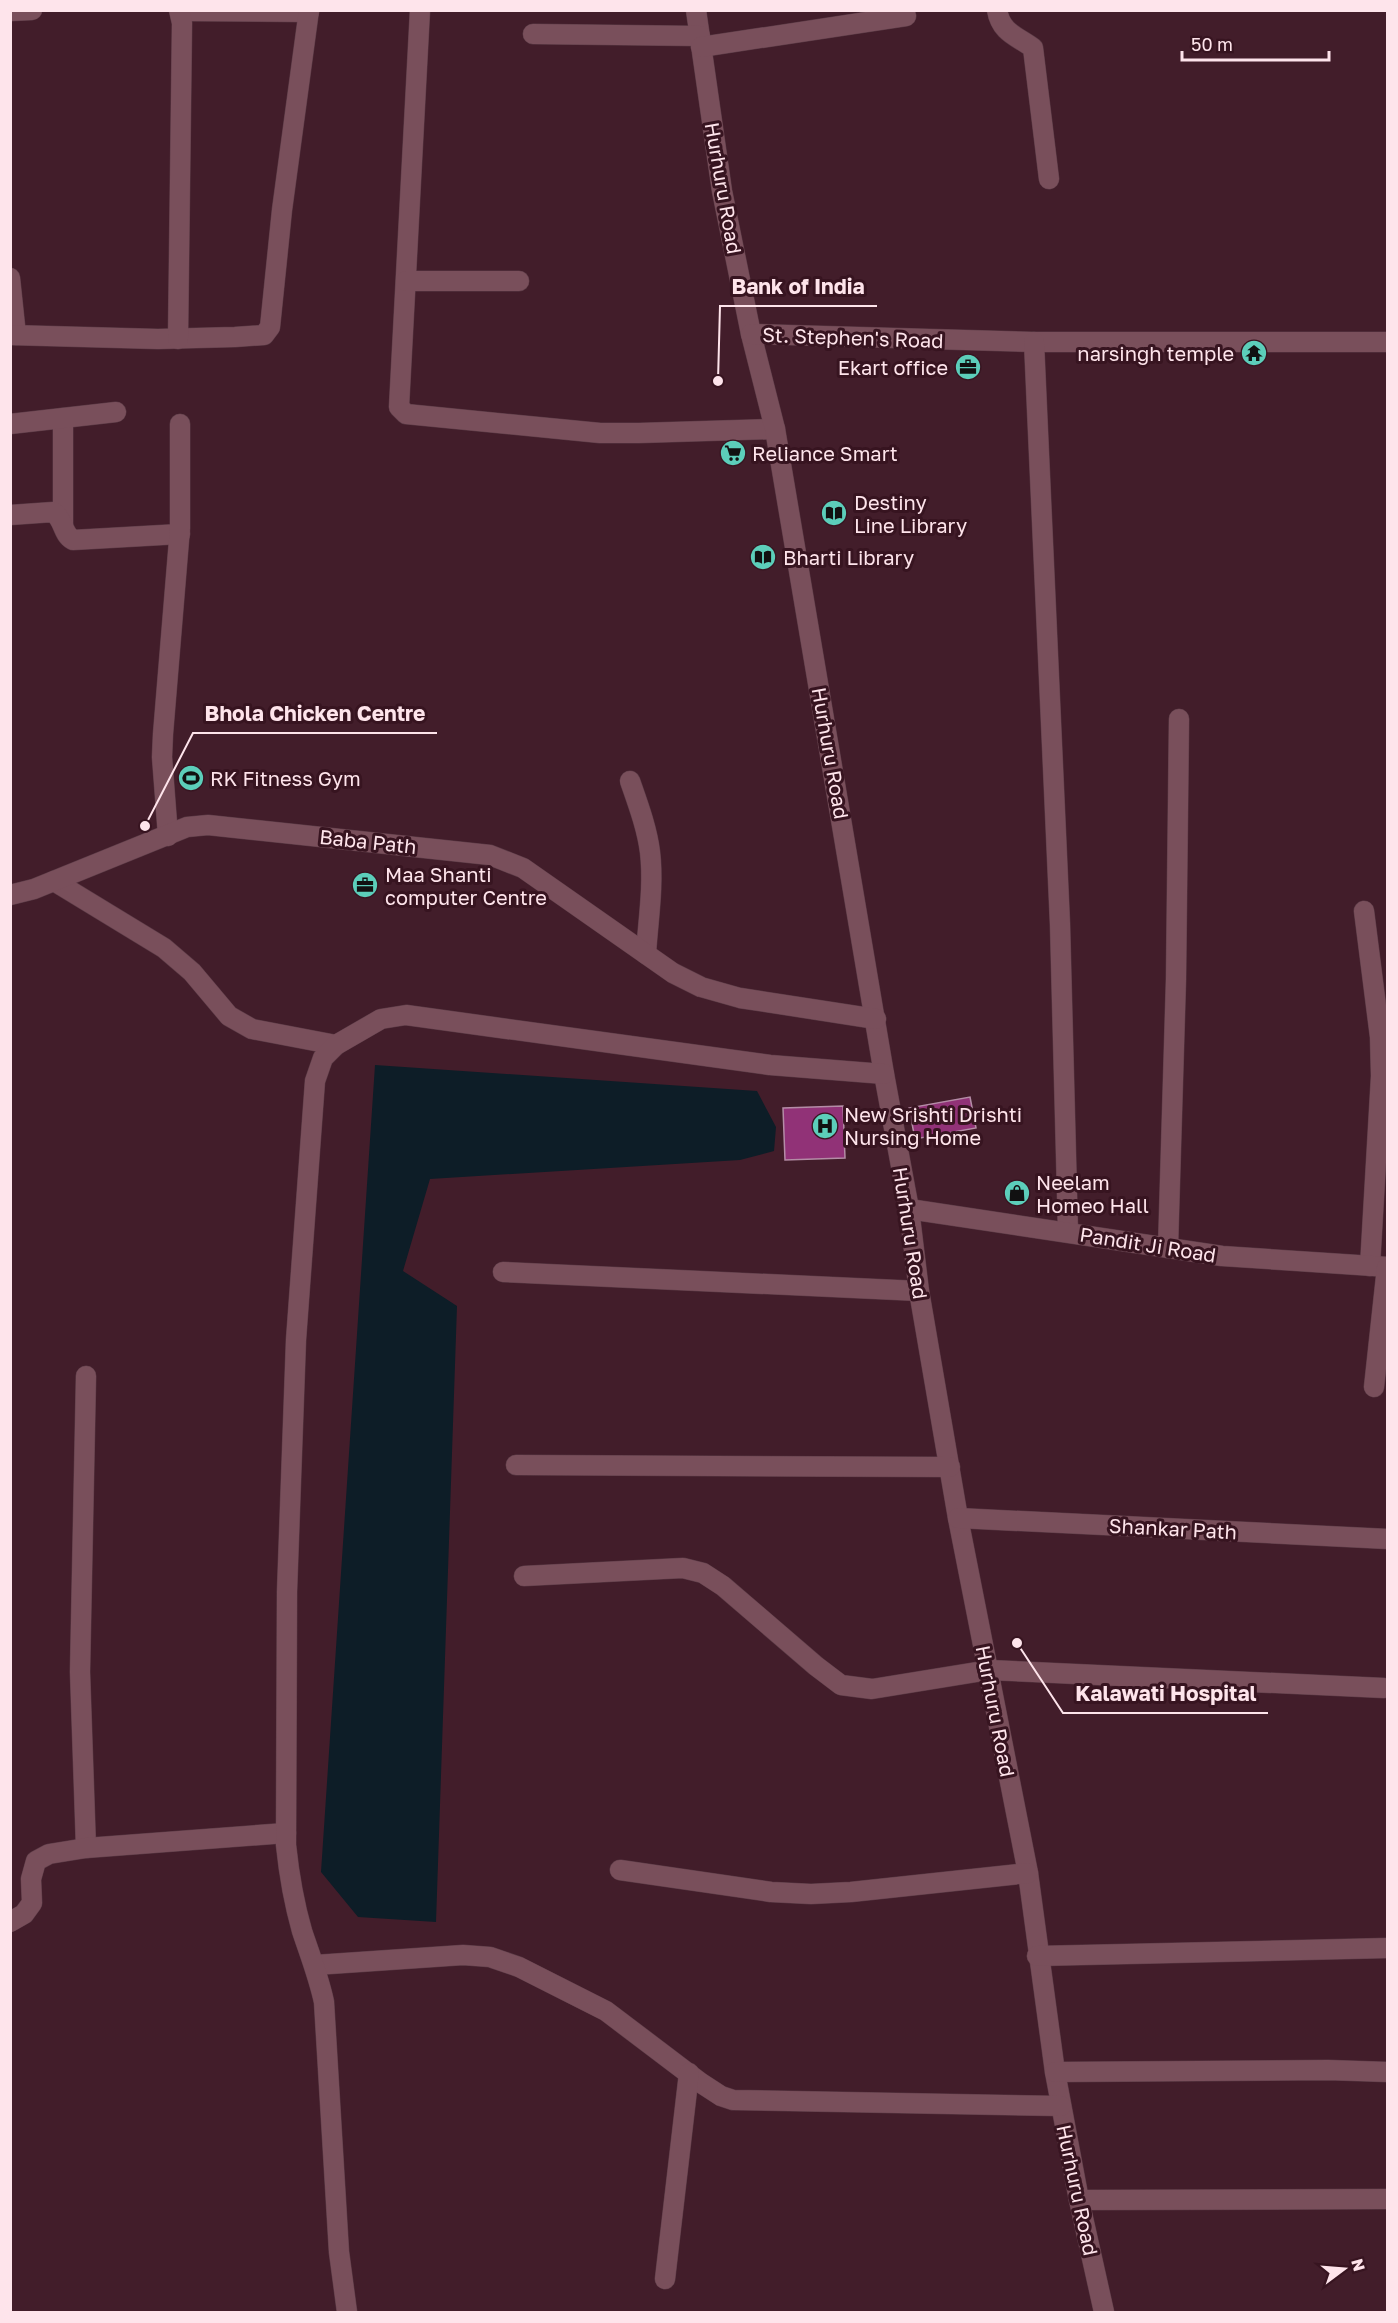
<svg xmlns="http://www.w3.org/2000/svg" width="1398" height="2323" viewBox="0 0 1398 2323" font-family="'Golos Text',sans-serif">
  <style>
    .water { fill: #0d1d27 }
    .building { fill: #913277; stroke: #b48ca6; stroke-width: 1.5 }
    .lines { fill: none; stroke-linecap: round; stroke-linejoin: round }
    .minor-casing { stroke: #5b3b46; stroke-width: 21 }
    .minor { stroke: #794f5b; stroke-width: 20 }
    .labels { text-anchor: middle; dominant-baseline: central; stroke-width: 6; stroke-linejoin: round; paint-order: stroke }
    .street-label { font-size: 20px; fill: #fee4eb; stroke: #371420 }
    .poi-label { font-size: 20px; fill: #fee4eb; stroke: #371420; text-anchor: start }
    .leader { fill: none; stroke: #fee4eb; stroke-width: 2 }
    .callout-dot { fill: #fee4eb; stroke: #371420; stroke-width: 2 }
    .callout-label { font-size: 21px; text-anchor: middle; font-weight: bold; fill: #fee4eb; stroke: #371420; stroke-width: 6; stroke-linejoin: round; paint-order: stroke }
  </style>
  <rect width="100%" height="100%" fill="#421d2a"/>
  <!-- water -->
  <polygon class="water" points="375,1065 757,1091 776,1127 774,1151 740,1160 430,1179 403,1271 457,1306 436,1922 358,1917 321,1872"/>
  <!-- building -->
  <g class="building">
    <polygon points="970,1097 976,1128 915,1139 909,1108"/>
    <polygon points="843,1106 845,1158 785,1160 783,1108"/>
  </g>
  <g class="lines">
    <!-- minor casing -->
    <g class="minor-casing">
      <g id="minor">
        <polyline points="420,10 399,407 406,414 600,433 639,433 775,429"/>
        <polyline points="696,10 722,191 751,334 775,429 884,1074 909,1209 919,1291 958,1518 1028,1873 1055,2072 1079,2200 1104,2312"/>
        <path d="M997,10C1001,33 1017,36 1033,48L1049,179"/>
        <polyline points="10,11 32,10"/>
        <polyline points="180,11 309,12"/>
        <polyline points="533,34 700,36"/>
        <polyline points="701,47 906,16"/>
        <polyline points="10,278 16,335"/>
        <polyline points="406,281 519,281"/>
        <polyline points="751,334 1034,342 1388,342"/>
        <polyline points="10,335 158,339 235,337 264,335 270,327 282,210 309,10"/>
        <polyline points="178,339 182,23 179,10"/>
        <polyline points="1034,342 1060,924 1068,1232"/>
        <polyline points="63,418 63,524"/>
        <polyline points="10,424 116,412"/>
        <path d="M10,515L53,512C64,519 62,534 73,540L180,534"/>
        <path d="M630,781C638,804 647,828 650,852C654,886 648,921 646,954"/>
        <polyline points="168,836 162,757 163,734 180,528 180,424"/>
        <polyline points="54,881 164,948 192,972 229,1016 252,1029 336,1045"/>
        <polyline points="10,895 34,889 187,827 208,825 490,855 523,868 673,973 701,987 740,998 876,1019"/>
        <polyline points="1364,911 1380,1037 1381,1076 1370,1266"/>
        <polyline points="909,1209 1222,1256 1388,1267"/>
        <polyline points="1168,1248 1176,979 1179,719"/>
        <polyline points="503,1272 919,1291"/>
        <polyline points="86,1376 80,1672 86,1848"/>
        <polyline points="1374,1387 1387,1267"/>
        <polyline points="516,1465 950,1467"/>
        <polyline points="958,1518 1388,1539"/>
        <polyline points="524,1576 683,1568 703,1573 723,1586 816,1666 841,1685 872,1689 989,1670 1384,1688"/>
        <polyline points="620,1870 771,1892 811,1894 851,1892 1028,1873"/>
        <polyline points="10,1922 24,1914 32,1903 31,1879 36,1861 49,1854 86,1848 286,1833"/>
        <polyline points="1037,1956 1388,1948"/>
        <polyline points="315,1965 463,1955 490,1957 519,1967 606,2011 701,2083 721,2096 733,2100 1061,2106"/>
        <polyline points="1055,2072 1328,2070 1388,2072"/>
        <polyline points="1079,2200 1388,2199"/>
        <polyline points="665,2279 689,2073"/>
        <path d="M347,2312L339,2252L324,2002C319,1978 310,1955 302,1931C294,1903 289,1874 286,1845L287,1592L296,1340L315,1081L323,1058L336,1045L381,1019L406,1015L770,1065L884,1074"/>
      </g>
    </g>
    <!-- minor -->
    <use href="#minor" class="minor"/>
  </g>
  <!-- icons -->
  <defs>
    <g id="temple-disc" transform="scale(1.35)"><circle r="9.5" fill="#5cceba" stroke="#371420"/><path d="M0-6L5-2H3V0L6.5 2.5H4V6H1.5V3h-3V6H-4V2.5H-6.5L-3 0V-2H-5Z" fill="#111"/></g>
    <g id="office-disc" transform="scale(1.35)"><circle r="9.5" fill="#5cceba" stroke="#371420"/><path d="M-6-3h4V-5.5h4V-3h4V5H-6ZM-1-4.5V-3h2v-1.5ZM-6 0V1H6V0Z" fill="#111"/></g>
    <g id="supermarket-disc" transform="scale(1.35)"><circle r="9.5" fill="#5cceba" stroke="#371420"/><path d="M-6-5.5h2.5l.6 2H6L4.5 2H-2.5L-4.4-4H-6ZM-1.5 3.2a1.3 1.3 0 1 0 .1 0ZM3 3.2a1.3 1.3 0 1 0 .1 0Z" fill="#111"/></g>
    <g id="library-disc" transform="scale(1.35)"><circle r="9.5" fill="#5cceba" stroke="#371420"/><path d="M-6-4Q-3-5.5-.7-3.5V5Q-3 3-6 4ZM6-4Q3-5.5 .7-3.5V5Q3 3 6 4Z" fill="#111"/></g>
    <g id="stadium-disc" transform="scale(1.35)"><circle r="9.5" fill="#5cceba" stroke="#371420"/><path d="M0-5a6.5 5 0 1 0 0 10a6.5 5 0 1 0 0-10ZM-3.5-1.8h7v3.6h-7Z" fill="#111"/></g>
    <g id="hospital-disc" transform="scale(1.35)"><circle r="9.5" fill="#5cceba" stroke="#371420"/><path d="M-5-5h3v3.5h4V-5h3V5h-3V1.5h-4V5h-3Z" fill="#111"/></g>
    <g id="shop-disc" transform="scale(1.35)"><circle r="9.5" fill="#5cceba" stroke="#371420"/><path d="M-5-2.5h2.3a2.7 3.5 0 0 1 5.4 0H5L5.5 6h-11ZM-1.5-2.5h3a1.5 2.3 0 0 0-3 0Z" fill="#111"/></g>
  </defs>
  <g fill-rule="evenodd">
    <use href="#temple-disc" x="1254" y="353"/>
    <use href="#office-disc" x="968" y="367"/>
    <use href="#supermarket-disc" x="733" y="453"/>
    <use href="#library-disc" x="834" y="513"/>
    <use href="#library-disc" x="763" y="557"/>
    <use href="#stadium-disc" x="191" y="778"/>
    <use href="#office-disc" x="365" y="885"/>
    <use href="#hospital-disc" x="825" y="1126"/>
    <use href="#shop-disc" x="1017" y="1193"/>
  </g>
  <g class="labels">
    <!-- street labels -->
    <g class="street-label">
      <text transform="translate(724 188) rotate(80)">Hurhuru Road</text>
      <text transform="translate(853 337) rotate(2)">St. Stephen's Road</text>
      <text transform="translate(831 753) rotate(80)">Hurhuru Road</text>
      <text transform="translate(368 841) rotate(6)">Baba Path</text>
      <text transform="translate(911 1233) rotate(81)">Hurhuru Road</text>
      <text transform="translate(1148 1244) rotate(9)">Pandit Ji Road</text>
      <text transform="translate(1173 1528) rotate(3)">Shankar Path</text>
      <text transform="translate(996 1711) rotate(79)">Hurhuru Road</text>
      <text transform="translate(1078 2190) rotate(78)">Hurhuru Road</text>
    </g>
    <!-- poi labels -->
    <g class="poi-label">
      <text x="1234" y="353" text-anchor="end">narsingh temple</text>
      <text x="948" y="367" text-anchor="end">Ekart office</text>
      <text x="752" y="453">Reliance Smart</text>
      <text x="854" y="502">Destiny<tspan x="854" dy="23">Line Library</tspan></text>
      <text x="783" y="557">Bharti Library</text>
      <text x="210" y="778">RK Fitness Gym</text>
      <text x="385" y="874">Maa Shanti<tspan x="385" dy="23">computer Centre</tspan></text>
      <text x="844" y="1114">New Srishti Drishti<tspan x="844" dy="23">Nursing Home</tspan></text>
      <text x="1036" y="1182">Neelam<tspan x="1036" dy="23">Homeo Hall</tspan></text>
    </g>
  </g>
  <!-- callouts -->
  <path class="leader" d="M718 381L720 306H877M145 826L193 733H437M1017 1643L1063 1713H1268"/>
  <g class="callout-dot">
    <circle cx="718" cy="381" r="6"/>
    <circle cx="145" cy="826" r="6"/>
    <circle cx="1017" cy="1643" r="6"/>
  </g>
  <g class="callout-label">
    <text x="798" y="294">Bank of India</text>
    <text x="315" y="721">Bhola Chicken Centre</text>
    <text x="1166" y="1701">Kalawati Hospital</text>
  </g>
  <!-- border -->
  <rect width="1398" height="2323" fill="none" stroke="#fee4eb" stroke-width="24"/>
  <!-- north arrow -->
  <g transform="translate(1344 2269) rotate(74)" stroke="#371420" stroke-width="4.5" paint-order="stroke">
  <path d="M0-4.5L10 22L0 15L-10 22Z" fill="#fee4eb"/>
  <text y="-9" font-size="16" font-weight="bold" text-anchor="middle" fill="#fee4eb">N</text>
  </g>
  <!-- scale -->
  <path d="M1182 51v9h147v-9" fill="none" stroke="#fee4eb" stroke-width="3"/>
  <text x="1191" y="51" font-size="18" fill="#fee4eb" stroke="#371420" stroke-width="4.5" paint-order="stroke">50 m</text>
</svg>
